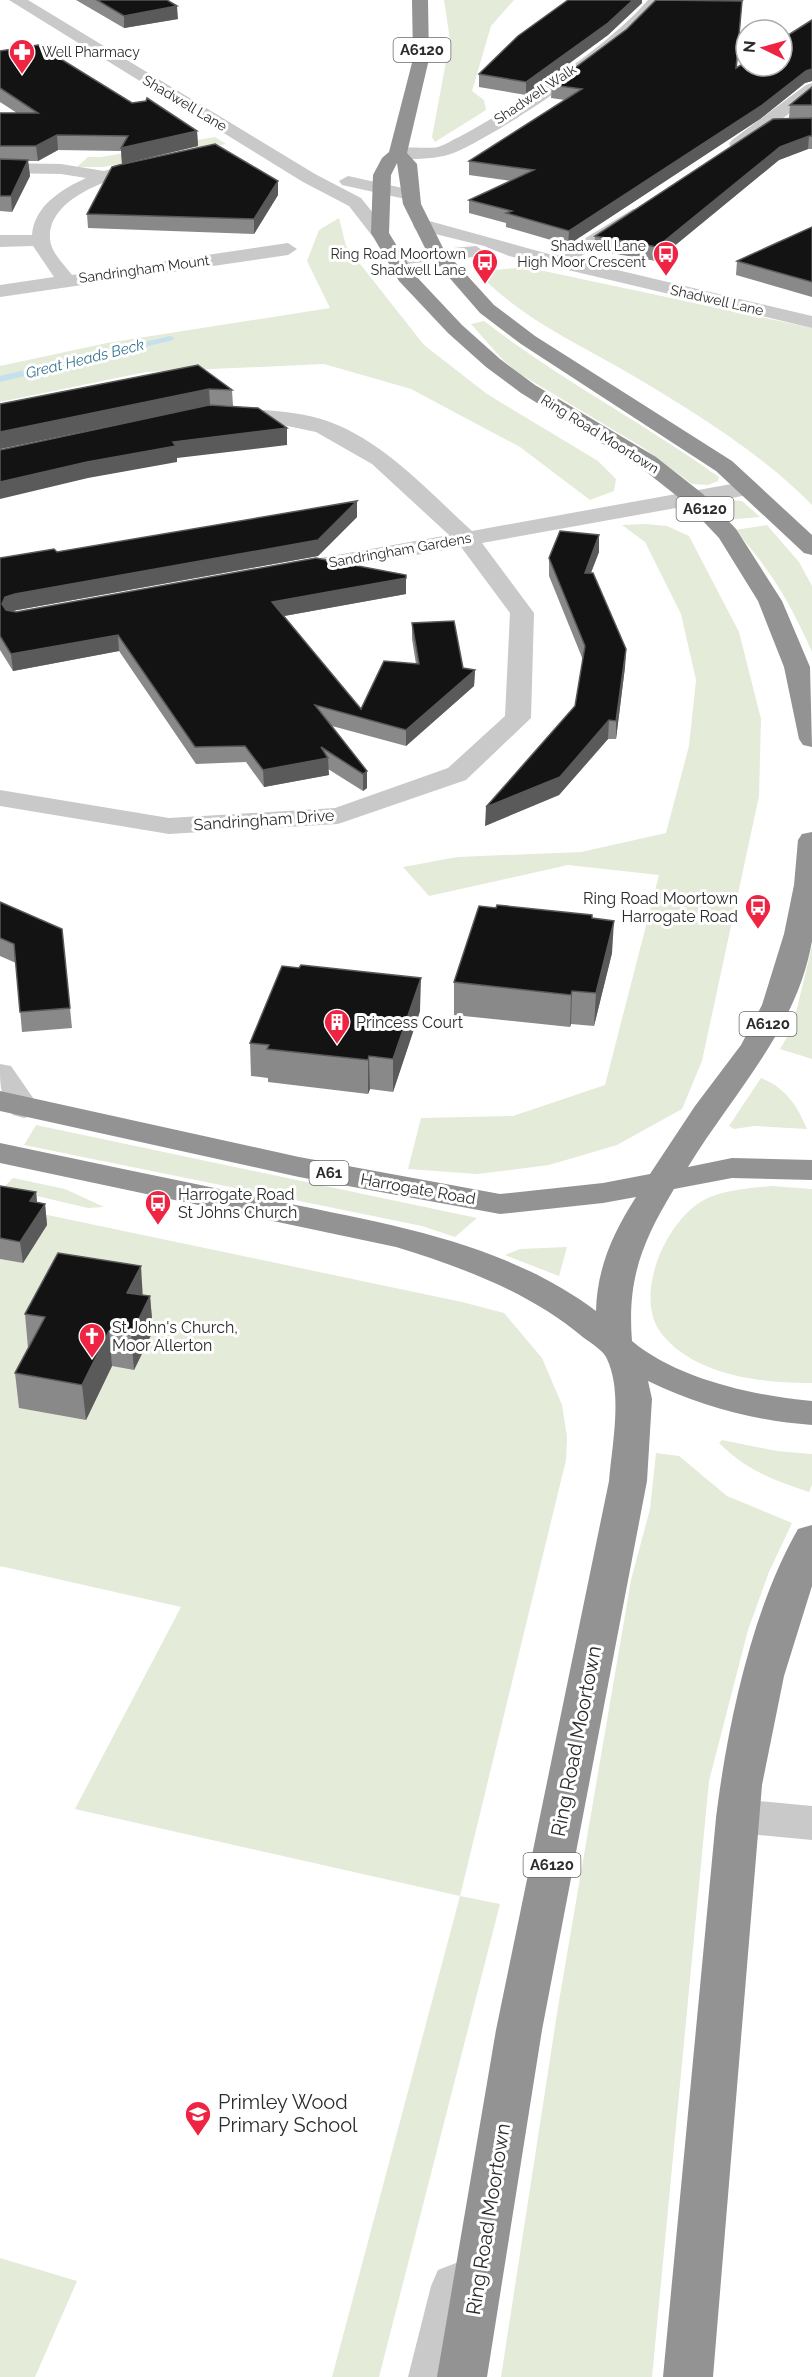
<svg xmlns="http://www.w3.org/2000/svg" width="812" height="2377" viewBox="0 0 812 2377" font-family="Raleway,sans-serif">
  <style>
    .green { fill: #e4ebd9 }
    .lines { fill: none; stroke-linecap: round; stroke-linejoin: round }
    .stream { fill: #c3e0ec; fill-rule: evenodd }
    .minor { fill: #c9c9c9; fill-rule: evenodd }
    .highway { fill: #939393; fill-rule: evenodd }
    .wall { fill: #898989 }
    .shaded-wall { fill: #5a5a5a }
    .building { fill: #131313; stroke: #5a5a5a; stroke-width: 1.5 }
    .labels { text-anchor: middle; dominant-baseline: central; stroke-width: 6; stroke-linejoin: round; paint-order: stroke }
    .far-poi-label { font-size: 14px; fill: #2c2c2c; stroke: #fff; text-anchor: end }
    .far-street-label { font-size: 14px; fill: #2c2c2c; stroke: #fff }
    .shield { fill: #fff; stroke: #6b6b6b; stroke-width: 1.5 }
    .shield-label { font-size: 15px; font-weight: bold; fill: #2c2c2c }
    .far-water-label { font-size: 15px; font-style: italic; fill: #377592; stroke: #fff }
    .street-label { font-size: 16px; fill: #2c2c2c; stroke: #fff }
    .poi-label { font-size: 16px; fill: #2c2c2c; stroke: #fff; text-anchor: start }
    .near-street-label { font-size: 20px; fill: #2c2c2c; stroke: #fff }
    .near-poi-label { font-size: 20px; fill: #2c2c2c; stroke: #fff; text-anchor: start }
  </style>
  <rect width="100%" height="100%" fill="#fff"/>
  <!-- green -->
  <g class="green">
    <polygon points="444,0 514,0 491,26 472,91 484,100 486,110 435,142 432,137 450,40"/>
    <polygon points="215,137 226,144 103,167 77,167 88,157 101,157"/>
    <polygon points="339,218 346,246 424,345 487,394 598,461 616,479 614,491 590,500 520,447 411,389 324,364 146,372 0,402 0,366 107,343 330,308 307,261 319,230"/>
    <path d="M525,267L812,328V505C762,453 682,404 618,367C572,341 522,317 484,279L495,270Z"/>
    <path d="M484,321C559,379 642,422 719,477L718,481L708,485L692,484L642,447L520,374L503,360L471,324Z"/>
    <polygon points="722,499 742,501 760,517 727,520 714,505"/>
    <polygon points="646,524 667,526 689,536 739,632 761,719 759,796 702,1061 682,1109 617,1145 549,1165 477,1174 408,1169 421,1118 513,1116 605,1085 659,875 568,865 429,896 403,867 457,857 581,852 666,833 689,746 696,680 681,614 645,542 622,525"/>
    <path d="M767,525L799,562L812,586V652C791,604 770,569 735,530Z"/>
    <polygon points="812,946 812,1059 780,1049 792,1029"/>
    <path d="M761,1078C786,1088 797,1105 807,1129L754,1126L734,1129L729,1126Z"/>
    <polygon points="36,1125 477,1218 455,1237 422,1226 24,1145"/>
    <polygon points="13,1178 65,1189 104,1207 88,1208 3,1188"/>
    <path d="M772,1186L812,1189V1383C763,1384 693,1375 661,1333C632,1294 668,1214 710,1197C730,1189 751,1188 772,1186Z"/>
    <polygon points="38,1213 462,1302 504,1313 542,1358 562,1405 567,1437 566,1460 460,1896 500,1904 379,2377 332,2377 460,1896 75,1809 181,1607 0,1566 0,1259 23,1263"/>
    <polygon points="567,1247 559,1276 505,1255 520,1249"/>
    <path d="M722,1440L777,1451L812,1454V1485L809,1492C774,1481 745,1469 719,1443Z"/>
    <polygon points="656,1453 679,1456 727,1496 792,1523 769,1572 748,1630 709,1781 652,2377 501,2377 558,2007 631,1580 650,1509"/>
    <polygon points="0,2258 77,2281 35,2377 0,2377"/>
  </g>
  <g class="lines">
    <!-- stream -->
    <polygon class="stream" points="170,336 174,338 173,340 0,382 0,376"/>
    <!-- minor -->
    <g class="minor">
      <polygon points="9,0 28,0 315,174 361,198 389,233 380,239 373,237 349,206 303,182"/>
      <path d="M648,0H664C631,46 509,128 456,152C442,158 425,159 410,159C402,159 394,161 389,154C397,143 425,150 438,147C445,145 452,140 459,137C514,108 608,47 648,0Z"/>
      <polygon points="812,83 812,96 744,148 732,148 729,144 732,140 806,85"/>
      <path d="M152,157L161,162L158,166C124,174 47,194 50,239C51,253 64,264 72,275L288,243L297,249L288,255L0,297V285L54,277L33,246L0,247V235H32C34,206 62,189 86,178L61,174L0,173V163L61,164L104,171Z"/>
      <polygon points="348,176 416,191 419,195 410,200 342,185 339,181"/>
      <polygon points="633,209 639,210 642,214 639,218 575,260 812,316 812,328 509,256 484,246 415,229 413,225 422,219 556,256"/>
      <polygon points="476,246 485,252 483,256 396,265 387,259 396,253"/>
      <path d="M225,408C259,410 297,410 330,422C386,443 429,492 472,531L748,481L756,483L759,488L756,493L748,495L482,543L534,613L531,718L466,780L338,824L169,834L0,806V790L169,818L335,808L448,768L505,716L510,613L461,547L292,577L284,575L280,570L284,565L292,563L449,535L372,464L316,432L273,423L217,419L214,414L217,409Z"/>
      <path d="M0,1064L11,1066L40,1108L35,1115L24,1118L13,1115C0,1095 0,1088 0,1064Z"/>
      <polygon points="737,1799 812,1806 812,1840 737,1833 722,1828 716,1816 722,1804"/>
      <polygon points="456,2263 474,2270 481,2286 458,2377 408,2377 431,2286 438,2270"/>
    </g>
    <!-- highway -->
    <g class="highway">
      <polygon points="412,0 428,0 429,59 407,153 417,164 421,204 444,250 494,305 535,336 732,461 812,535 812,555 804,553 716,471 521,344 480,313 427,252 403,204 397,163 391,175 389,233 414,274 462,325 500,359 535,385 656,457 703,494 736,529 782,601 810,667 812,747 803,745 799,739 784,667 758,601 719,538 687,504 640,467 521,393 486,367 448,333 399,281 371,233 373,175 382,158 389,152 413,59"/>
      <path d="M812,832C812,864 812,910 812,941C797,1029 733,1093 688,1167L732,1158L812,1160V1180L732,1178L674,1189C642,1242 627,1279 632,1341C677,1379 755,1396 812,1401V1425C755,1421 700,1406 648,1381L652,1399L647,1481L542,2030L487,2377H437L496,2030L609,1481C612,1445 623,1393 607,1359C604,1351 591,1343 584,1338C529,1292 464,1268 396,1247L0,1163V1143C90,1162 181,1181 271,1200C382,1223 503,1241 596,1311C597,1268 613,1233 636,1197L603,1203L500,1214L299,1177L0,1111V1091L299,1157L500,1194L603,1183L650,1174L695,1106L741,1045L762,1005L784,934L794,885L798,840L802,834Z"/>
      <path d="M812,1525V1586L784,1676L762,1785L713,2377H663L716,1818C727,1727 752,1609 798,1529Z"/>
    </g>
  </g>
  <!-- wall -->
  <g class="wall">
    <polygon points="76,0 167,0 178,19 124,28"/>
    <polygon points="568,0 642,0 642,3 608,35 526,95 479,87 479,74"/>
    <polygon points="656,0 744,0 742,2 737,68 812,20 812,81 805,83 760,119 568,245 506,227 506,223 469,213 469,200 511,181 469,175 469,161 565,100 551,98 552,85 627,29"/>
    <polygon points="0,51 132,103 197,131 198,146 122,164 121,151 58,150 38,161 28,161 30,176 12,212 0,211 0,113 17,113 0,102"/>
    <polygon points="812,87 812,118 789,118 790,105"/>
    <polygon points="812,118 812,149 808,149 779,160 656,261 594,250 595,236"/>
    <polygon points="278,181 278,195 254,234 88,228 87,214"/>
    <polygon points="812,227 812,297 736,275 737,261"/>
    <polygon points="198,365 232,390 233,406 210,405 0,449 0,404"/>
    <polygon points="357,517 318,556 12,611 16,612 406,575 406,594 284,616 361,709 416,664 412,639 412,623 463,668 475,670 474,686 406,746 332,726 367,771 367,788 363,791 328,769 329,775 264,787 246,762 196,764 119,651 13,671 0,650 0,558"/>
    <polygon points="599,535 599,552 591,573 626,649 625,667 616,739 608,739 559,795 485,826 575,706 583,660 549,576 549,558"/>
    <polygon points="0,902 62,929 72,1028 22,1032 16,963 0,956"/>
    <polygon points="592,918 612,953 594,1026 571,1024 570,1027 454,1015 454,982"/>
    <polygon points="420,1011 393,1092 370,1089 368,1094 268,1082 268,1078 251,1076 250,1043"/>
    <polygon points="0,1186 36,1192 37,1202 45,1204 47,1225 23,1263 0,1259"/>
    <polygon points="143,1295 150,1296 153,1331 134,1370 112,1366 86,1420 19,1408 15,1373 28,1348 25,1314"/>
  </g>
  <!-- shaded-wall -->
  <g class="shaded-wall">
    <polygon points="633,0 642,0 642,3 608,35 526,95 526,82"/>
    <polygon points="177,6 178,19 124,28 124,16"/>
    <polygon points="812,69 812,81 805,83 760,119 568,245 569,231 806,71"/>
    <polygon points="197,131 198,146 122,164 121,148"/>
    <polygon points="57,135 58,150 38,161 36,146"/>
    <polygon points="809,136 808,149 779,160 656,261 657,247 780,147"/>
    <polygon points="28,160 30,176 12,212 11,196"/>
    <polygon points="278,181 278,195 254,234 254,219"/>
    <polygon points="209,389 210,405 0,449 0,432"/>
    <polygon points="287,428 287,445 177,458 177,462 88,478 0,499 0,482 173,442"/>
    <polygon points="357,501 357,517 318,556 17,610 6,613 2,604 5,597"/>
    <polygon points="599,535 599,552 584,590 585,573"/>
    <polygon points="406,578 406,594 273,618 272,602"/>
    <polygon points="118,635 119,651 13,671 11,654"/>
    <polygon points="626,649 625,667 616,739 616,721"/>
    <polygon points="475,670 474,686 406,746 406,730"/>
    <polygon points="609,720 608,739 559,795 485,826 486,807"/>
    <polygon points="328,758 329,775 264,787 263,770"/>
    <polygon points="367,771 367,788 363,791 363,774"/>
    <polygon points="614,921 612,953 594,1026 596,993"/>
    <polygon points="421,978 420,1011 393,1092 393,1059"/>
    <polygon points="572,991 571,1024 570,1027 571,995"/>
    <polygon points="369,1056 370,1089 368,1094 368,1060"/>
    <polygon points="36,1192 38,1213 30,1201"/>
    <polygon points="45,1204 47,1225 23,1263 20,1242"/>
    <polygon points="141,1266 143,1300 127,1293"/>
    <polygon points="150,1296 153,1331 134,1370 131,1335"/>
    <polygon points="109,1331 112,1366 86,1420 82,1385"/>
  </g>
  <!-- building -->
  <g class="building">
    <polygon points="97,0 167,0 177,6 124,16"/>
    <polygon points="568,0 633,0 608,23 526,82 479,74 518,36"/>
    <polygon points="656,0 742,1 736,68 746,62 746,66 782,66 782,39 812,20 812,69 806,71 761,106 569,231 506,213 512,211 469,200 534,170 469,161 582,89 552,85 627,29"/>
    <polygon points="38,45 132,103 146,101 147,98 197,131 121,148 128,136 57,135 36,146 0,146 0,113 38,113 0,88 0,51"/>
    <polygon points="812,87 812,105 790,105"/>
    <polygon points="812,118 812,136 809,136 780,147 657,247 595,236 773,119"/>
    <polygon points="215,144 278,181 254,219 87,214 112,167 119,165"/>
    <polygon points="0,159 28,160 11,196 0,196"/>
    <polygon points="812,227 812,282 737,261"/>
    <polygon points="198,365 232,390 209,389 0,432 0,404"/>
    <polygon points="209,405 258,408 287,428 173,442 176,446 87,462 0,482 0,450"/>
    <polygon points="357,501 318,540 15,594 5,597 2,604 6,610 16,612 316,558 406,575 406,578 272,602 361,709 384,661 419,664 412,623 454,621 463,668 475,670 406,730 315,705 367,771 363,774 321,747 328,758 263,770 245,746 195,747 118,635 11,654 0,636 0,558 54,549 57,552"/>
    <polygon points="560,531 599,535 585,573 593,573 626,649 616,721 609,720 560,777 486,807 575,706 585,646 549,558"/>
    <polygon points="0,902 62,929 70,1008 20,1012 14,944 0,938"/>
    <polygon points="497,905 592,915 592,918 614,921 596,993 572,991 571,995 454,982 479,906 496,908"/>
    <polygon points="301,965 421,978 393,1059 369,1056 368,1060 267,1049 269,1045 250,1043 282,966 299,968"/>
    <polygon points="0,1186 36,1192 30,1201 45,1204 20,1242 0,1238"/>
    <polygon points="58,1253 141,1266 127,1293 150,1296 131,1335 109,1331 82,1385 15,1373 45,1317 25,1314"/>
  </g>
  <!-- icons -->
  <defs>
    <g id="pharmacy-pin" transform="scale(1.35)"><path d="M0 17L-7.5 6A9.5 9.5 0 1 1 7.5 6Z" fill="#ee2442" stroke="#fff"/><path d="M-2-6h4v4h4v4h-4v4h-4v-4h-4v-4h4Z" fill="#fff"/></g>
    <g id="bus-pin" transform="scale(1.35)"><path d="M0 17L-7.5 6A9.5 9.5 0 1 1 7.5 6Z" fill="#ee2442" stroke="#fff"/><path d="M-5-6H5V4H4V6H2V4H-2V6H-4V4H-5ZM-3.5-4V0h7V-4ZM-3.5 1.2v1.5H-2V1.2ZM2 1.2v1.5H3.5V1.2Z" fill="#fff"/></g>
    <g id="building-pin" transform="scale(1.35)"><path d="M0 17L-7.5 6A9.5 9.5 0 1 1 7.5 6Z" fill="#ee2442" stroke="#fff"/><path d="M-4-6H4V6H1V3H-1V6H-4ZM-2.5-4.3h1.7v1.8h-1.7ZM.8-4.3h1.7v1.8H.8ZM-2.5-1h1.7V.8h-1.7ZM.8-1h1.7V.8H.8Z" fill="#fff"/></g>
    <g id="church-pin" transform="scale(1.35)"><path d="M0 17L-7.5 6A9.5 9.5 0 1 1 7.5 6Z" fill="#ee2442" stroke="#fff"/><path d="M-1.2-6h2.4v3.5h3.3v2.4h-3.3V6h-2.4V-.1h-3.3v-2.4h3.3Z" fill="#fff"/></g>
    <g id="school-pin" transform="scale(1.35)"><path d="M0 17L-7.5 6A9.5 9.5 0 1 1 7.5 6Z" fill="#ee2442" stroke="#fff"/><path d="M0-5L7-2L0 1L-7-2ZM-4 1L0 2.5L4 1V4Q0 6-4 4Z" fill="#fff"/></g>
  </defs>
  <g fill-rule="evenodd">
    <use href="#pharmacy-pin" x="22" y="52"/>
    <use href="#bus-pin" x="666" y="254"/>
    <use href="#bus-pin" x="485" y="262"/>
    <use href="#bus-pin" x="758" y="907"/>
    <use href="#building-pin" x="337" y="1022"/>
    <use href="#bus-pin" x="158" y="1203"/>
    <use href="#church-pin" x="92" y="1336"/>
    <use href="#school-pin" x="198" y="2114"/>
  </g>
  <g class="labels">
    <!-- far-poi labels -->
    <g class="far-poi-label">
      <text x="42" y="52" text-anchor="start">Well Pharmacy</text>
      <text x="646" y="246">Shadwell Lane<tspan x="646" dy="16">High Moor Crescent</tspan></text>
      <text x="466" y="254">Ring Road Moortown<tspan x="466" dy="16">Shadwell Lane</tspan></text>
    </g>
    <!-- far-street labels -->
    <g class="far-street-label">
      <text transform="translate(535 94) rotate(-34)">Shadwell Walk</text>
      <text transform="translate(185 103) rotate(31)">Shadwell Lane</text>
      <text transform="translate(144 269) rotate(-8)">Sandringham Mount</text>
      <text transform="translate(717 300) rotate(13)">Shadwell Lane</text>
      <text transform="translate(600 434) rotate(32)">Ring Road Moortown</text>
      <text transform="translate(400 550) rotate(-10)">Sandringham Gardens</text>
    </g>
    <!-- shield labels -->
    <g class="shield">
      <rect x="393.5" y="38" width="57" height="24" rx="4.5"/>
      <rect x="676.5" y="497" width="57" height="24" rx="4.5"/>
      <rect x="739.5" y="1012" width="57" height="24" rx="4.5"/>
      <rect x="309.5" y="1161" width="39" height="24" rx="4.5"/>
      <rect x="523.5" y="1853" width="57" height="24" rx="4.5"/>
    </g>
    <g class="shield-label">
      <text x="422" y="50">A6120</text>
      <text x="705" y="509">A6120</text>
      <text x="768" y="1024">A6120</text>
      <text x="329" y="1173">A61</text>
      <text x="552" y="1865">A6120</text>
    </g>
    <!-- far-water labels -->
    <g class="far-water-label">
      <text transform="translate(85 359) rotate(-14)">Great Heads Beck</text>
    </g>
    <!-- street labels -->
    <g class="street-label">
      <text transform="translate(264 820) rotate(-4)">Sandringham Drive</text>
      <text transform="translate(418 1189) rotate(10)">Harrogate Road</text>
    </g>
    <!-- poi labels -->
    <g class="poi-label">
      <text x="738" y="898" text-anchor="end">Ring Road Moortown<tspan x="738" dy="18">Harrogate Road</tspan></text>
      <text x="356" y="1022">Princess Court</text>
      <text x="178" y="1194">Harrogate Road<tspan x="178" dy="18">St Johns Church</tspan></text>
      <text x="112" y="1327">St John's Church,<tspan x="112" dy="18">Moor Allerton</tspan></text>
    </g>
    <!-- near-street labels -->
    <g class="near-street-label">
      <text transform="translate(576 1741) rotate(-79)">Ring Road Moortown</text>
      <text transform="translate(488 2219) rotate(-81)">Ring Road Moortown</text>
    </g>
    <!-- near-poi labels -->
    <g class="near-poi-label">
      <text x="218" y="2102">Primley Wood<tspan x="218" dy="23">Primary School</tspan></text>
    </g>
  </g>
  <!-- north arrow -->
  <g transform="translate(764 48) rotate(275)"><circle r="28" fill="#ffffff" stroke="#ababab" stroke-width="1.5"/>
  <path d="M0-4.5L10 22L0 15L-10 22Z" fill="#ee2442"/>
  <text y="-9" font-size="16" font-weight="bold" text-anchor="middle" fill="#2c2c2c">N</text>
  </g>
</svg>
